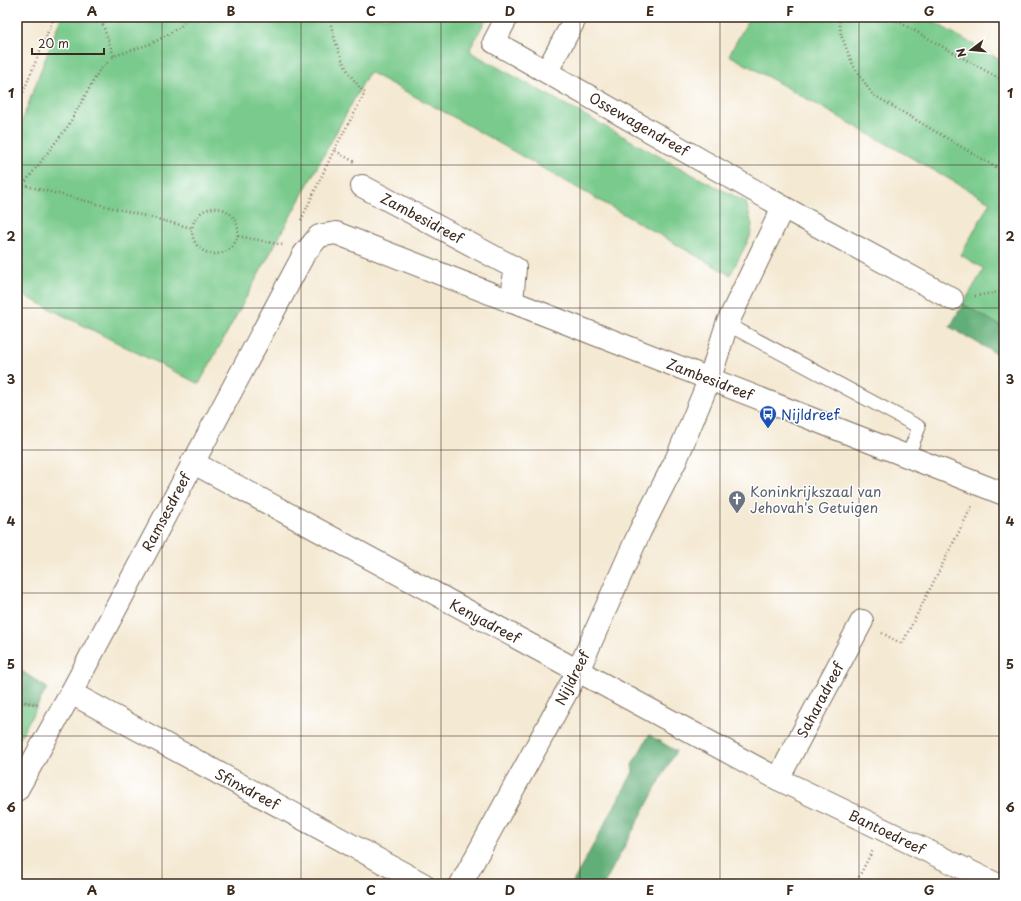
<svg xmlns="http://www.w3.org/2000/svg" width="1021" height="901" viewBox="0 0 1021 901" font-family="'Playpen Sans',sans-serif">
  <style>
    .green { fill: #79ca8c; stroke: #5a7a55 }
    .forest { fill: #62ae78; stroke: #4e6c4b }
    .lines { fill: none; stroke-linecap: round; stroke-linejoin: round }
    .lane-casing { stroke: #7c6d5d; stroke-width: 15 }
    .street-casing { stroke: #7c6d5d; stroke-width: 24 }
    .path { stroke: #7c6d5d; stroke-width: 2.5; stroke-dasharray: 1 3; stroke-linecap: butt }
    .lane { stroke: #fff; stroke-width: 13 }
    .street { stroke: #fff; stroke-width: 22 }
    .grid { fill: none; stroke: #3b2a1e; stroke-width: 1; stroke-opacity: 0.55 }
    .labels { text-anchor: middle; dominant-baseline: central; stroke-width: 3; stroke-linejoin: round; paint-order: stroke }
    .street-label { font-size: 14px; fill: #3b2a1e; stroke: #fff }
    .transit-label { font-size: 14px; fill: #164399; stroke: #fff; text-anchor: start }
    .worship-label { font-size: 14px; fill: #5b616d; stroke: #fff; text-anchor: start }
    .neatline { fill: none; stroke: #3b2a1e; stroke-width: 1.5 }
    .grid-label { font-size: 13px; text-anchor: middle; font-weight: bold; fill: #3b2a1e }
  </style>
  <rect width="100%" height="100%" fill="#fff"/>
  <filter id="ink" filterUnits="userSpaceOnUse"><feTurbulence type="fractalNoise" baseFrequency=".025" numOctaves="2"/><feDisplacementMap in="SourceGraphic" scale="8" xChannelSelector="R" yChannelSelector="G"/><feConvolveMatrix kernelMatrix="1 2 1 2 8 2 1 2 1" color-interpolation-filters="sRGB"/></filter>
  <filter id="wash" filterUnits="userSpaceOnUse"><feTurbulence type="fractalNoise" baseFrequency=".012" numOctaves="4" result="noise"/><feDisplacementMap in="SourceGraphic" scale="16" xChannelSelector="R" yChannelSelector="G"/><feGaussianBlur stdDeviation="0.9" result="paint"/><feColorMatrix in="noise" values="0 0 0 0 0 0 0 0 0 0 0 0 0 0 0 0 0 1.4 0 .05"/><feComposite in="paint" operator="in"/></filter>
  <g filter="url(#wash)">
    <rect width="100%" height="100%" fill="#f4e9d3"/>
    <!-- green -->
    <g class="green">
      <polygon points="61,17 487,17 470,49 472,53 695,176 746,202 752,225 750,237 730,275 448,114 369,72 199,384 17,292 17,134"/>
      <polygon points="750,17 925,17 1004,62 1004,328 963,304 984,269 961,255 990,202 729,55"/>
      <polygon points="17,668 47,688 17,743"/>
    </g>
    <!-- forest -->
    <g class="forest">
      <polygon points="963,304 1004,328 1004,358 950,327"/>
      <polygon points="17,668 47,688 37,706 17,704"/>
      <polygon points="649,735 676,751 604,884 572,884 633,772 632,765"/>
    </g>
  </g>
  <g filter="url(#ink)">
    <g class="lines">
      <!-- lane casing -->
      <g class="lane-casing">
        <polyline id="lane" points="727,324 919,427 908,456"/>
      </g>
      <!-- street casing -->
      <g class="street-casing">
        <g id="street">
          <polyline points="507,17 494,42 783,207 952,299"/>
          <polyline points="547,71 576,17"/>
          <polyline points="362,186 515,268 512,302"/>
          <polyline points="192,462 778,779 996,884"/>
          <polyline points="71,693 423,884"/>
          <polyline points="778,779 862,621"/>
          <polyline points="17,790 71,693 304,254 319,236 336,233 1004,494"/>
          <polyline points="461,884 578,671 640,531 676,460 710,378 727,324 783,207"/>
        </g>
      </g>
      <!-- path -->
      <g class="path">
        <polyline points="100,17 114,56"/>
        <path d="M329,17C337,49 342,69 365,93L334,150L356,163"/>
        <polyline points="839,17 841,35 853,65 872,94 1004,172"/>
        <polyline points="890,17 1004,81"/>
        <polyline points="17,107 54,17"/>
        <polyline points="23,185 192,228"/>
        <polyline points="17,195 23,185 68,126 99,71 114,56 153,43 180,27 188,17"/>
        <circle cx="215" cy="231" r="23"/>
        <polyline points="301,220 334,150"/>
        <polyline points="238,236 283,245"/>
        <polyline points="975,296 1004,291"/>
        <polyline points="882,633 902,644 972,506"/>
        <polyline points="17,700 38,705"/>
        <polyline points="855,884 873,850"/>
      </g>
      <!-- lane -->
      <use href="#lane" class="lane"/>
      <!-- street -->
      <use href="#street" class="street"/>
    </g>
  </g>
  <!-- grid -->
  <path class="grid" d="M162,17V884M301,17V884M441,17V884M580,17V884M720,17V884M859,17V884M17,165H1004M17,308H1004M17,450H1004M17,593H1004M17,736H1004"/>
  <!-- icons -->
  <defs>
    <g id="bus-pin" transform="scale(0.9)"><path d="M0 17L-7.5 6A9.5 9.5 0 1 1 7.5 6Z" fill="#1a4fb4" stroke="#fff"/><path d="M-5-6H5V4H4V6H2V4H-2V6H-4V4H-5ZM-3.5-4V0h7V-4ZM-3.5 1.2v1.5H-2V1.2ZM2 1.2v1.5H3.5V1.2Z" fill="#fff"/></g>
    <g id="church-pin" transform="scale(0.9)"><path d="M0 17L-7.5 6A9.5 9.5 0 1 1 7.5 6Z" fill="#6b7280" stroke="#fff"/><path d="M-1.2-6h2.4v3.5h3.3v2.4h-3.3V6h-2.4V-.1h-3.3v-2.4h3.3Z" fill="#fff"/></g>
  </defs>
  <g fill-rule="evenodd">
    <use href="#bus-pin" x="768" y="414"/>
    <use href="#church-pin" x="737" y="499"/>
  </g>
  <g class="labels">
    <!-- street labels -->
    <g class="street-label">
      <text transform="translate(639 124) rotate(30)">Ossewagendreef</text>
      <text transform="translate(422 218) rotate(28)">Zambesidreef</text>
      <text transform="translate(710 379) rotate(21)">Zambesidreef</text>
      <text transform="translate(166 512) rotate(-62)">Ramsesdreef</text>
      <text transform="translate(485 621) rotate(28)">Kenyadreef</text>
      <text transform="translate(572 678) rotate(-63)">Nijldreef</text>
      <text transform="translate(820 700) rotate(-62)">Saharadreef</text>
      <text transform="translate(247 789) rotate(28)">Sfinxdreef</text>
      <text transform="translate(887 832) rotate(26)">Bantoedreef</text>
    </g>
    <!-- transit labels -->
    <g class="transit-label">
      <text x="781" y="414">Nijldreef</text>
    </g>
    <!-- worship labels -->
    <g class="worship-label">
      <text x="750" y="491">Koninkrijkszaal van<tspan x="750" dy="16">Jehovah's Getuigen</tspan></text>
    </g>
  </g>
  <!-- margin -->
  <rect width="1021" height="901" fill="none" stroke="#fff" stroke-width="44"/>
  <!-- north arrow -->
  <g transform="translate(971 50) rotate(254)" stroke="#ffffff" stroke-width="3" paint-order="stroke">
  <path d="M0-3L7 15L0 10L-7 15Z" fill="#3b2a1e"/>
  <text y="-6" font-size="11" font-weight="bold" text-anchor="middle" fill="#3b2a1e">N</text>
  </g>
  <!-- scale -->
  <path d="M32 48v6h72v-6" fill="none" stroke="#3b2a1e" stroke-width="2"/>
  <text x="38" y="48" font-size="12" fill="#3b2a1e" stroke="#ffffff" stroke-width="3" paint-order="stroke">20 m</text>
  <rect x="22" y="22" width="977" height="857" class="neatline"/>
  <g class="grid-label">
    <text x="92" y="16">A</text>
    <text x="231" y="16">B</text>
    <text x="371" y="16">C</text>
    <text x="510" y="16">D</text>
    <text x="650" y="16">E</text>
    <text x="790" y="16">F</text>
    <text x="929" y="16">G</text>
    <text x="11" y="98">1</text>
    <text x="1010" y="98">1</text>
    <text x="11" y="241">2</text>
    <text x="1010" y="241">2</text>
    <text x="11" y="384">3</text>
    <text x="1010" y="384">3</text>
    <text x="11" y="526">4</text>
    <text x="1010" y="526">4</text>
    <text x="11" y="669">5</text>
    <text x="1010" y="669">5</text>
    <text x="11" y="812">6</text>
    <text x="1010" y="812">6</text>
    <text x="92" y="895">A</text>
    <text x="231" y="895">B</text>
    <text x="371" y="895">C</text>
    <text x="510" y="895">D</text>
    <text x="650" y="895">E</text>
    <text x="790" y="895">F</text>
    <text x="929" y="895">G</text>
  </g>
</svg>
